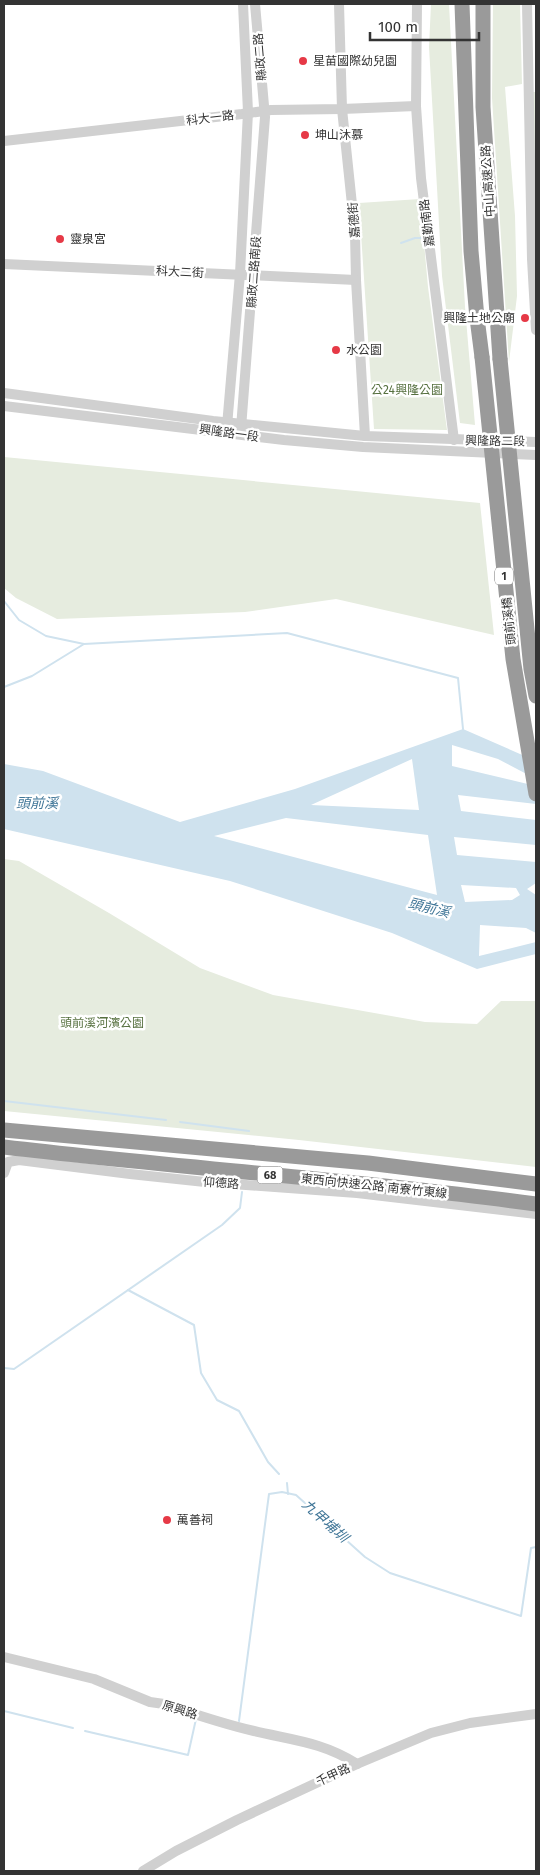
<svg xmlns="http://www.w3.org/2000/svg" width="540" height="1875" viewBox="0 0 540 1875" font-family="'Fira Sans','Noto Sans TC',sans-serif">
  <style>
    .green { fill: #e6ecdf }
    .water { fill: #cfe2ee; fill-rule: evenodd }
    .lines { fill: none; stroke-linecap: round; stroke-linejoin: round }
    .stream { stroke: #cfe2ee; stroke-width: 2 }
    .minor { stroke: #d0d0d0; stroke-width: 10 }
    .highway { stroke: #9a9a9a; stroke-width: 15 }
    .highway-bridge { stroke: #9a9a9a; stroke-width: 15 }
    .poi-dot { fill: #e63946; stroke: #fff; stroke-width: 2 }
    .labels { text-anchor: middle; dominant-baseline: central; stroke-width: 5; stroke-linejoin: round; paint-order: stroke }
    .shield { fill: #fff; stroke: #707070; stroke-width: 1 }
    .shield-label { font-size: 11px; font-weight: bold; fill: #333 }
    .street-label { font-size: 12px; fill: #333; stroke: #fff }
    .poi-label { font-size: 12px; fill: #333; stroke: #fff; text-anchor: start }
    .park-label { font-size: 12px; fill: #56703f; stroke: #fff }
    .water-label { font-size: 14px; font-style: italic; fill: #3f7597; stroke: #fff }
  </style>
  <rect width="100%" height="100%" fill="#fff"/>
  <!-- green -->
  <g class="green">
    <polygon points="431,4 449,4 465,307 475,425 460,423 442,276 429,47"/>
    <polygon points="493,4 520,4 522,84 505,87 515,216 517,296 509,362 492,98"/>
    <polygon points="527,92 536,92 536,227"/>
    <polygon points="420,199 428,287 447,430 374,429 359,203"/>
    <polygon points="4,457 480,503 494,635 336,599 245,612 57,619 16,598 4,588"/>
    <polygon points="4,859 19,861 109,913 200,968 273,995 425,1022 477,1024 501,1001 536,1001 536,1167 299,1140 4,1111"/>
  </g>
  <!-- water -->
  <path class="water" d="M463,729L536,761V779L498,759L452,745V766L536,786V804L458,795L461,811L536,820V845L454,837L457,855L536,862V883L527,889L536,895V933L526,928L480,925L479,956L536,942V954L477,969L392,933L230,881L4,829V764L43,771L180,822L295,789ZM412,759L419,810L311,805ZM286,818L428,835L437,895L214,836ZM461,885L516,888L520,895L512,900L465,902Z"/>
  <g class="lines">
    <!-- stream -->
    <g class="stream">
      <polyline points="401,243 415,238 424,238"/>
      <polyline points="4,601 19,620 46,636 84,644 287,633 458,678 463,729"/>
      <polyline points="4,687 32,676 84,644"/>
      <polyline points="4,1101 166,1120"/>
      <polyline points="180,1122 249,1131"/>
      <polyline points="128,1290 194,1325 201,1373 217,1400 239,1411 268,1462 279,1474"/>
      <polyline points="4,1368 14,1369 222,1225 240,1208 242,1192"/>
      <polyline points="287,1483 288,1494"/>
      <polyline points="4,1711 73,1728"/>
      <polyline points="239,1721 269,1494 282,1492 296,1495 365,1557 390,1573 521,1616 531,1548 536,1547"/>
      <polyline points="85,1731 188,1755 196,1719"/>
    </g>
    <!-- minor -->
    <g class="minor">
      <polyline points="339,4 342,109 355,233 356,280 365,436"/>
      <polyline points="417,4 416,106 421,178 454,440"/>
      <polyline points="527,4 532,259 536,330"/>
      <polyline points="4,141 242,114 271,110 342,109 416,106"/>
      <polyline points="4,264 356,280"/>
      <polyline points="4,393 213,421 365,436 536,442"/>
      <polyline points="4,406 284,440 363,447 536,455"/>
      <polyline points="227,426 240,274 248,112 243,4"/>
      <polyline points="241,428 265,117 255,4"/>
      <polyline points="4,1173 8,1162 19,1160 130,1174 205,1182 357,1193 536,1214"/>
      <path d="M4,1657L94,1679L150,1702L164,1704C194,1714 223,1724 254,1731C291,1740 323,1742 357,1764"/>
      <polyline points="143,1871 176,1851 237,1820 357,1764 431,1733 470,1723 536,1714"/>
    </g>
    <!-- highway -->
    <g class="highway">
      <polyline points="462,4 471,251 477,318 482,357"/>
      <polyline points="483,4 483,107 500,359"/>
      <polyline points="4,1130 368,1163 536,1184"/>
      <path d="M4,1147C181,1168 359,1180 536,1204"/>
    </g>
    <!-- highway-bridge -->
    <g class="highway-bridge">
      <polyline points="482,357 513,659 536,794"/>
      <polyline points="500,359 531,669 536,696"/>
    </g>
  </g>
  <!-- markers -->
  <g class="poi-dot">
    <circle cx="303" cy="61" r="5"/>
    <circle cx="305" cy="135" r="5"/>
    <circle cx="60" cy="239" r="5"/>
    <circle cx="525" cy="318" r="5"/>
    <circle cx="336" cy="350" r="5"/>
    <circle cx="167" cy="1520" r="5"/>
  </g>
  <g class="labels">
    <!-- shield labels -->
    <g class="shield">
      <rect x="495" y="567.5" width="18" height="17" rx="4"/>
      <rect x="257.5" y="1166.5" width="25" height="17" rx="4"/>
    </g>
    <g class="shield-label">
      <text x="504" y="576">1</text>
      <text x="270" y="1175">68</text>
    </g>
    <!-- street labels -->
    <g class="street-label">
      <text transform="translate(260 57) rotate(-95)">縣政二路</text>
      <text transform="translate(210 118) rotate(-7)">科大一路</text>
      <text transform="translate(488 181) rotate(-94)">中山高速公路</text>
      <text transform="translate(354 220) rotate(-94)">嘉德街</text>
      <text transform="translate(427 223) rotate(-97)">嘉勤南路</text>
      <text transform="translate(180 272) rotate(3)">科大二街</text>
      <text transform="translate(254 272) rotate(-86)">縣政二路南段</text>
      <text transform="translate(229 433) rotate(8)">興隆路一段</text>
      <text transform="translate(495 441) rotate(1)">興隆路二段</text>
      <text transform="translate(509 621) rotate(-96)">頭前溪橋</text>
      <text transform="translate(221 1183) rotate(4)">仰德路</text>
      <text transform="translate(374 1186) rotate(6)">東西向快速公路 南寮竹東線</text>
      <text transform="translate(180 1710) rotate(17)">原興路</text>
      <text transform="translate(333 1775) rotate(-25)">千甲路</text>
    </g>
    <!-- poi labels -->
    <g class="poi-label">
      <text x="313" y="61">星苗國際幼兒園</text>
      <text x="315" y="135">坤山沐慕</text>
      <text x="70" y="239">靈泉宮</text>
      <text x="515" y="318" text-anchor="end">興隆土地公廟</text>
      <text x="346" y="350">水公園</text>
      <text x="177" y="1520">萬善祠</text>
    </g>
    <!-- park labels -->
    <g class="park-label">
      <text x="407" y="390">公24興隆公園</text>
      <text x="102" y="1023">頭前溪河濱公園</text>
    </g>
    <!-- water labels -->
    <g class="water-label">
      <text x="37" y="803">頭前溪</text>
      <text transform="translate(429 908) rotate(14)">頭前溪</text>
      <text transform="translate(325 1521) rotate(42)">九甲埔圳</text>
    </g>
  </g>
  <!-- border -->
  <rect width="540" height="1875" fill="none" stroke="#333333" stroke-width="10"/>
  <!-- scale -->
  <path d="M370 32v8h109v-8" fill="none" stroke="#333333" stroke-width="2.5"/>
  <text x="378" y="32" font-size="15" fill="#333333" stroke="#ffffff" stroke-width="4" paint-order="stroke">100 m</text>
</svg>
